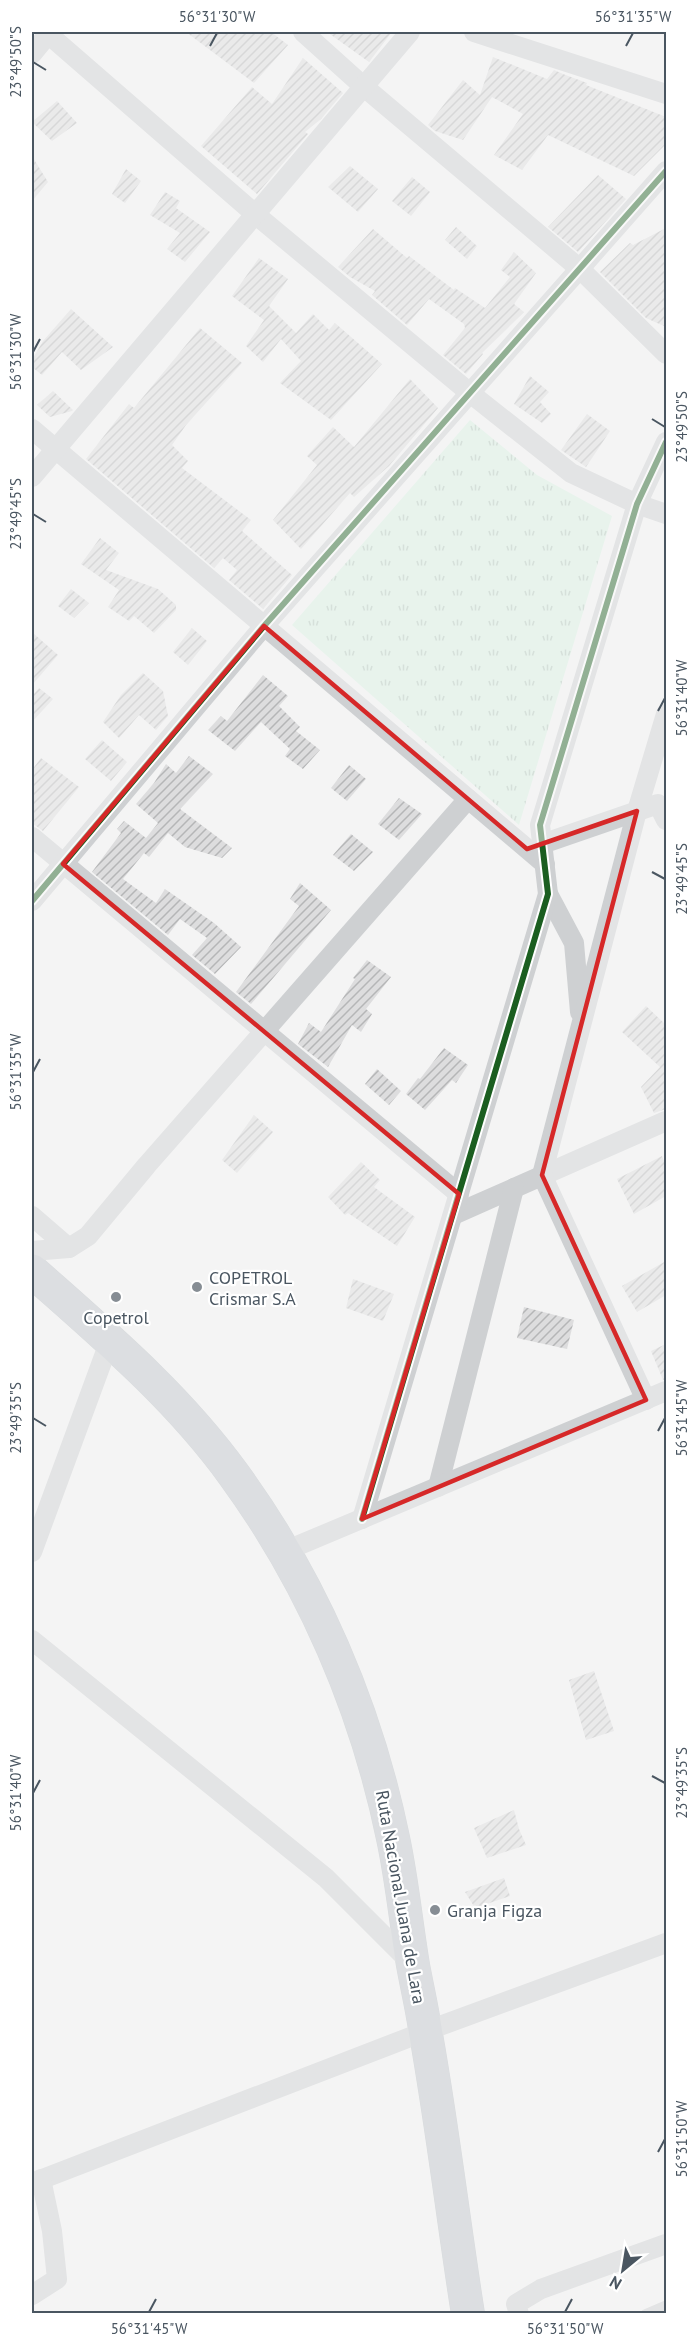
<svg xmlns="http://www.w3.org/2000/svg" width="698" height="2345" viewBox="0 0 698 2345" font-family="'PT Sans',sans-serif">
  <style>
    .park { fill: url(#park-tufts) }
    .building { fill: url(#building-hatch) }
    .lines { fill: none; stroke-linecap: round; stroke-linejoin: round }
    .highway-casing { stroke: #b9bec3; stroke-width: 34 }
    .lane { stroke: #ced0d2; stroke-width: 9 }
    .street { stroke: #ced0d2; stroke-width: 20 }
    .highway { stroke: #bec4c9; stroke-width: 33 }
    .cycleway-casing { stroke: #fff; stroke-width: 10 }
    .cycleway { stroke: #1b5e20; stroke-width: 6 }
    .marked { fill: none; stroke: #d62828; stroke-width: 4.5; stroke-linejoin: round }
    .ticks { fill: none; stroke: #4a5661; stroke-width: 2 }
    .poi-dot { fill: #868d94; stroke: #fff; stroke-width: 2 }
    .labels { text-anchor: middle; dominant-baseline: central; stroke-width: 4.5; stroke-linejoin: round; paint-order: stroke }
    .poi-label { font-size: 18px; fill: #4a5661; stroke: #fff; text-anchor: start }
    .street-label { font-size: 18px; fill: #4a5661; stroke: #fff }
    .neatline { fill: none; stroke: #4a5661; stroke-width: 2 }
    .ticks-label { font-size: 15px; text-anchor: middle; fill: #4a5661 }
  </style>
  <defs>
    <pattern id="park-tufts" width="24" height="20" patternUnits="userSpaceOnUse" patternTransform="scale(1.5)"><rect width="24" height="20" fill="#d9f2e3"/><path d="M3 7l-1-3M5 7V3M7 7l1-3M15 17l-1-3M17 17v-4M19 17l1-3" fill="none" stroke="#b2c7bb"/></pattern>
    <pattern id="building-hatch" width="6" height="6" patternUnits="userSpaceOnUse" patternTransform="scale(1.5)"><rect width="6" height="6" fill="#ddddde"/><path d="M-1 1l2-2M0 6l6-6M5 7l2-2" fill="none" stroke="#b5b6b7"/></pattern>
  </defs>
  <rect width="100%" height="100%" fill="#f4f4f4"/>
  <!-- park -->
  <polygon class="park" points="470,420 537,475 612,516 519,825 292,625"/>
  <!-- building -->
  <g class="building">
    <polygon points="186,32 271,32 288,45 254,83"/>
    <polygon points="327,32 392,32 369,62"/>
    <polygon points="493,57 547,79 554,70 563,74 587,83 586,85 666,117 666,144 634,176 548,135 522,170 494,155 523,114 492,97 463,140 435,131 428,125 463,80 480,95"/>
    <polygon points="303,58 343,93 321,119 305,132 308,134 257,194 201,146 252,87 272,104"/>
    <polygon points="57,101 77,123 52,141 32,122"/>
    <polygon points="32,156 48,182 32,201"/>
    <polygon points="350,166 378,189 358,212 328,187"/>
    <polygon points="126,169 141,181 125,203 112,194"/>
    <polygon points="598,175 626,199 578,252 548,227"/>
    <polygon points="412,177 430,192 411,216 392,201"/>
    <polygon points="165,192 180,201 176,208 210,232 185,262 167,249 180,233 150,215"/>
    <polygon points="456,227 477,246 467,259 445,240"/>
    <polygon points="666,228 666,327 646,318 600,272 630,243 633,245"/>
    <polygon points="373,229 407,258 409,256 454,290 455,288 485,308 510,277 501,270 514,252 536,273 514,304 524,312 482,353 483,354 466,374 443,355 465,328 464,324 429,299 407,325 372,295 375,291 350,277 338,267"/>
    <polygon points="259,258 288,279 269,306 296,333 313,314 329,330 335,323 382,364 331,420 280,383 301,361 281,339 263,362 246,346 264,320 232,296"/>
    <polygon points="71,309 113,347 81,370 62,352 42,375 32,367 32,360 43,341"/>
    <polygon points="200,328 242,363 186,425 172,445 188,461 182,468 251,520 242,531 292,575 263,609 229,580 237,570 223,558 214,568 86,459 129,404 134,408"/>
    <polygon points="530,376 549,392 540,402 551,414 542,423 514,404"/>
    <polygon points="410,379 438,408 389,466 354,497 350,493 301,549 273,520 317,465 307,456 333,427 354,447"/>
    <polygon points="53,391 73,410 72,411 50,417 37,405"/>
    <polygon points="587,414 610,431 586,467 561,450"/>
    <polygon points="100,538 119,553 106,570 158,589 176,605 176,610 154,633 134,616 129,621 108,607 119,590 81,564"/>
    <polygon points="71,589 89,603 74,618 58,606"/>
    <polygon points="192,628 207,641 188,665 173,652"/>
    <polygon points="33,633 58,655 32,685 32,648"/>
    <polygon points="143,673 163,691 168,716 156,730 139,715 119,738 103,722 121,695"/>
    <polygon points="263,675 288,696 279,706 300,727 296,731 320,750 303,769 285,756 290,749 261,722 235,751 208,730 221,716 227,721"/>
    <polygon points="39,688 53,699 32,722 32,696"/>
    <polygon points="102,740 127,762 111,781 85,759"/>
    <polygon points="189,756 213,774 180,809 232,848 222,858 185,847 168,833 149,857 144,853 123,879 156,903 165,889 214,923 241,947 215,974 192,955 207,938 180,919 168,935 92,872 121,833 117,829 124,821 146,838 158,823 136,804 154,783 166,764 176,773"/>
    <polygon points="41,758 79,787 43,831 32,823 32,770"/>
    <polygon points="349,765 366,779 347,801 331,788"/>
    <polygon points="399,798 422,814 399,840 378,824"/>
    <polygon points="351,834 373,852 354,871 333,855"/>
    <polygon points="300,883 331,910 251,1004 236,992 299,906 290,899"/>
    <polygon points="367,960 391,977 366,1009 372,1014 361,1032 352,1025 328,1067 298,1044 309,1023 321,1032 355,979 353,978"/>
    <polygon points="646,1006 666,1025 666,1109 654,1113 641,1087 660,1067 622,1032"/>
    <polygon points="444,1048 468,1065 456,1083 452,1080 425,1110 406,1094 418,1078 420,1079"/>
    <polygon points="377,1069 401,1091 389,1105 365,1084"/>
    <polygon points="254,1115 273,1132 237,1173 222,1160"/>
    <polygon points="662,1156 666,1166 666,1196 634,1214 617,1179"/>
    <polygon points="361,1162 380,1180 374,1187 415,1217 397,1246 348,1213 345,1215 328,1197"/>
    <polygon points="666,1261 666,1295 637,1312 622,1286"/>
    <polygon points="353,1279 394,1294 383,1321 346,1308"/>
    <polygon points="524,1307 574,1320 567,1349 517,1338"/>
    <polygon points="666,1344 666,1379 663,1380 651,1351"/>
    <polygon points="594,1671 614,1731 586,1740 569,1680"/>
    <polygon points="514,1810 519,1829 526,1845 487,1858 474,1828"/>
    <polygon points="504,1878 510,1896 475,1908 465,1892"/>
  </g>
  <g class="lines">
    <!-- highway casing -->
    <g class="highway-casing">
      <path id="highway" d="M32,1271C103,1334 177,1396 234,1475C312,1582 366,1707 393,1838C402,1880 406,1923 413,1965C417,1987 422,2008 425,2029C442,2123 453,2219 468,2314"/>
    </g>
    <!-- lane -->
    <polyline class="lane" points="645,2314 666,2305"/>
    <!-- street -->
    <g class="street">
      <polyline points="303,32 363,86 580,269 666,354"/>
      <polyline points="474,32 666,94"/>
      <polyline points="48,34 255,214 470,393 571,473 637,504 666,514"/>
      <polyline points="32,54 50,32"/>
      <polyline points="32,429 545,864"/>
      <polyline points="32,477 410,32"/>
      <polyline points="32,837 459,1194"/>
      <polyline points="542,844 658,804 666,820"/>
      <polyline points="548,894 574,943 580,1012"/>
      <polyline points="32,901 264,626 666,171"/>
      <polyline points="453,1215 666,1121"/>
      <polyline points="32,1216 69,1248"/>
      <polyline points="32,1251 69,1248 88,1236 147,1165 468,799"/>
      <polyline points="646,1400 542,1175 637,811 666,714"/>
      <polyline points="438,1487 514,1188"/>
      <polyline points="362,1519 548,894 540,825 637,504 666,442"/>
      <polyline points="285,1551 666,1391"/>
      <polyline points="32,1552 110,1340"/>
      <polyline points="32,1640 326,1878 411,1963"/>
      <polyline points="32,2183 426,2031 666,1943"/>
      <polyline points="32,2295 57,2279 52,2231 41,2179"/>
      <polyline points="519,2314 516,2304 541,2289 666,2244"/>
    </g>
    <!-- highway -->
    <use href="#highway" class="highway"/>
    <!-- cycleway casing -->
    <g class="cycleway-casing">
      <g id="cycleway">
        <polyline points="32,901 264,626 666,171"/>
        <polyline points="362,1519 548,894 540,825 637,504 666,442"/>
      </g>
    </g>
    <!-- cycleway -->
    <use href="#cycleway" class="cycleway"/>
  </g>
  <!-- marked area -->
  <path d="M0 0H698V2345H0ZM264,626L527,849L637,811L542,1175L646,1400L362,1519L459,1194L63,864Z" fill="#f4f4f4" fill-opacity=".55" fill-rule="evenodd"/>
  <path class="marked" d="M264,626L527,849L637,811L542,1175L646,1400L362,1519L459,1194L63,864Z"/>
  <!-- ticks -->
  <path class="ticks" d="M210,46L217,33M626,46L633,33M33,62L46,70M33,352L40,339M652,419L665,427M33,514L46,522M658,711L665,698M652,872L665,879M33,1072L40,1059M33,1418L46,1426M658,1431L665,1418M652,1776L665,1783M33,1793L40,1780M658,2152L665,2139M149,2312L156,2299M565,2312L572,2299"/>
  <!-- markers -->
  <g class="poi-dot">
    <circle cx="197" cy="1287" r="6"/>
    <circle cx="116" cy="1297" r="6"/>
    <circle cx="435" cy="1910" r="6"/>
  </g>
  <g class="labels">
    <!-- poi labels -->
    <g class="poi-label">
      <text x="209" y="1277">COPETROL<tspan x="209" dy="21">Crismar S.A</tspan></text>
      <text x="116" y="1317" text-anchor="middle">Copetrol</text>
      <text x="447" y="1910">Granja Figza</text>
    </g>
    <!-- street labels -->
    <g class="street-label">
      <text transform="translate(401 1897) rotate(80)">Ruta Nacional Juana de Lara</text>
    </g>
  </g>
  <!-- border -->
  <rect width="698" height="2345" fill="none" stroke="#ffffff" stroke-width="66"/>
  <!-- north arrow -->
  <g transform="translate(623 2270) rotate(210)" stroke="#ffffff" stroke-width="4.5" paint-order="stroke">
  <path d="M0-4.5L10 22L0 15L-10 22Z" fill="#4a5661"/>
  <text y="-9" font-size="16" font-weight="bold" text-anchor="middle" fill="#4a5661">N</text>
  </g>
  <rect x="33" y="33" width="632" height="2279" class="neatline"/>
  <g class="ticks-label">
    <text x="217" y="22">56°31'30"W</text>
    <text x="633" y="22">56°31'35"W</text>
    <text transform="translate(16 62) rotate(-90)" y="5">23°49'50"S</text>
    <text transform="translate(16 352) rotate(-90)" y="5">56°31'30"W</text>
    <text transform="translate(682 427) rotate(-90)" y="5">23°49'50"S</text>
    <text transform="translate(16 514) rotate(-90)" y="5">23°49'45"S</text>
    <text transform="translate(682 698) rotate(-90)" y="5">56°31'40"W</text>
    <text transform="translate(682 879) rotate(-90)" y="5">23°49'45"S</text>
    <text transform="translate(16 1072) rotate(-90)" y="5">56°31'35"W</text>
    <text transform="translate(682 1418) rotate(-90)" y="5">56°31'45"W</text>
    <text transform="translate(16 1418) rotate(-90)" y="5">23°49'35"S</text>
    <text transform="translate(682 1783) rotate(-90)" y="5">23°49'35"S</text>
    <text transform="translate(16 1793) rotate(-90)" y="5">56°31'40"W</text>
    <text transform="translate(682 2139) rotate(-90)" y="5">56°31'50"W</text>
    <text x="149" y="2334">56°31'45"W</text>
    <text x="565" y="2334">56°31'50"W</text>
  </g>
</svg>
